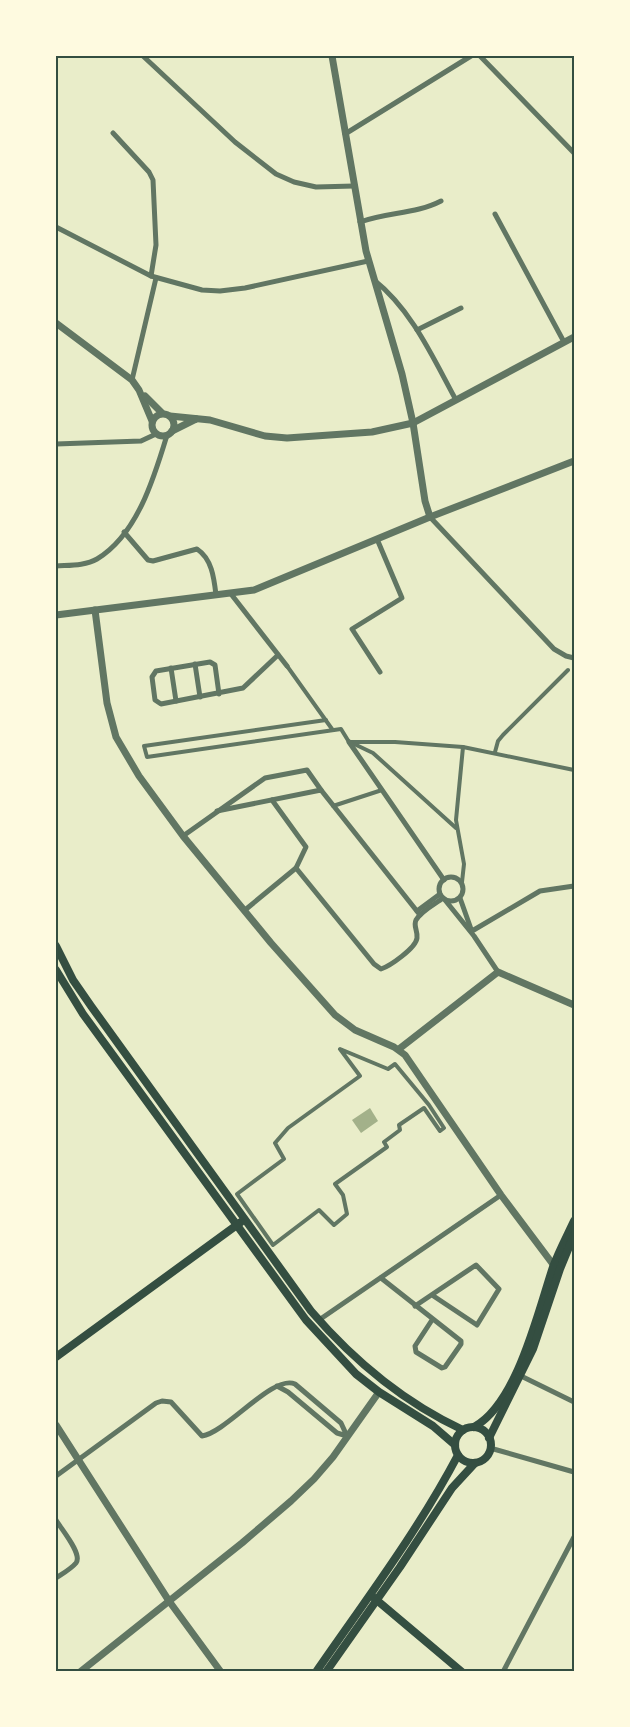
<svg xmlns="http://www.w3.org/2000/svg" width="630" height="1727" viewBox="0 0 630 1727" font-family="'Roboto Condensed',sans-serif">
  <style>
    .water { fill: #a3b18a }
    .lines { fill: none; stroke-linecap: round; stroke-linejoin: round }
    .pedestrian { stroke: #617663; stroke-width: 4 }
    .minor { stroke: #617663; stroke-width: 5 }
    .tertiary { stroke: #617663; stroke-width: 7 }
    .secondary { stroke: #344e41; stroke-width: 8 }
    .primary { stroke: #344e41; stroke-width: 8 }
    .neatline { fill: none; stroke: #344e41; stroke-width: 2 }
  </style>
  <rect width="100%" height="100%" fill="#e9edc9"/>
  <!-- water -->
  <polygon class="water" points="370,1108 378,1121 361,1133 352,1120"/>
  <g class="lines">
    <!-- pedestrian -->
    <g class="pedestrian">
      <polyline points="287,666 332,729"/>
      <polyline points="326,720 144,746 147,757 341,729 349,742"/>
      <polyline points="349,742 395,742 463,747 574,770"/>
      <polyline points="350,742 373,753 456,828"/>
      <polyline points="495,752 498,741 503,735 568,670"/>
      <polyline points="333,806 382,790"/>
      <polyline points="462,882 464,864 456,820 463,747"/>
      <polygon points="340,1049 388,1069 395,1064 429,1105 444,1128 440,1131 424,1108 399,1125 400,1130 384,1142 387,1147 335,1184 343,1195 347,1214 334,1225 319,1210 273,1245 237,1194 284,1159 275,1143 288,1128 360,1076"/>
    </g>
    <!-- minor -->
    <g class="minor">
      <polyline points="143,56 235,142 276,174 294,182 316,187 354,186"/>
      <polyline points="480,56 574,153"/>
      <polyline points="113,133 149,172 153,180 156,245 151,276"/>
      <polyline points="345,134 471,56"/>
      <polyline points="495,214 564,342"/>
      <path d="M360,222C387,212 416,214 441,201"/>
      <polyline points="56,227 151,276 202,290 220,291 245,288 368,261"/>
      <path d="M374,280C412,310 433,358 456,400"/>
      <polyline points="417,330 461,308"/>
      <polyline points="132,380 156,278"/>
      <polyline points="56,444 141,441 156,434"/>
      <polyline points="430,517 554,649 566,656 574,658"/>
      <path d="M124,532L148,560L153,561L197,549C212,559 214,578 216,595"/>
      <polyline points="377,539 402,598 352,629 380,672"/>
      <path d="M56,566C68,565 85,566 97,559C137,535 154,478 167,435"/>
      <polyline points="231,594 287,666"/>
      <polyline points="195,664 200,697"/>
      <polyline points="171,668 176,701"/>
      <polyline points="219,694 215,665 210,662 156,671 152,677 155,700 161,704 243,688 278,655"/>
      <polyline points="349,742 444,880"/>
      <path d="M272,800L306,847L296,868L374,964L381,969C390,966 416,948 417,938C418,931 413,926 416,920C421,911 435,904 443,898"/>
      <polyline points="217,811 321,790 420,915"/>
      <polyline points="183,836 265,778 307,770 321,790"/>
      <circle cx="451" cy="889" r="12"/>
      <polyline points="460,898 471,929"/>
      <polyline points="445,900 474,936 498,972"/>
      <polyline points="245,910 296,868"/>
      <polyline points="417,911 440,894"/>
      <polyline points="472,931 540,891 574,886"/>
      <polyline points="381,1278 461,1341 461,1344 445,1367 442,1368 416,1352 415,1346 432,1320"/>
      <polyline points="415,1306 476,1265 499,1289 477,1325 432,1295"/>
      <polyline points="319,1320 501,1195"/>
      <polyline points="521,1376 574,1402"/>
      <polyline points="277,1386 288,1392 337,1433 347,1436"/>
      <polyline points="490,1448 574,1472"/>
      <path d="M56,1476L156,1403L162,1401L171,1402L202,1436C227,1432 273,1374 295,1384L341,1423L347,1436"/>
      <path d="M56,1520C61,1529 83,1554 76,1563C71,1569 62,1574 56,1578"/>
      <polyline points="503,1672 574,1537"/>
    </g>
    <!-- tertiary -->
    <g class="tertiary">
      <polyline points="332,56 366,251 402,374 413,423 425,501 430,517"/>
      <polyline points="56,323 132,380 139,390 152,421"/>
      <polyline points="145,396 162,413"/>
      <circle cx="163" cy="425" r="11"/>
      <polyline points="170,416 210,420 265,436 287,438 372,432 413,423 574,337"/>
      <polyline points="172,431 196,419"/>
      <polyline points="95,610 107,703 116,737 139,776 183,836 271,943 335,1015 355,1030 394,1047 405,1055 501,1195 555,1267"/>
      <polyline points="56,615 254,590 430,517 574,461"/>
      <polyline points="399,1049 498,972 574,1005"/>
      <polyline points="56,1425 169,1601 221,1672"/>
      <polyline points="80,1672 242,1543 291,1501 314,1479 333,1457 379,1392"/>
    </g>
    <!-- secondary -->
    <g class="secondary">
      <path d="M56,946L73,980L91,1006L311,1311C354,1361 403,1402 463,1430"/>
      <polyline points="56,970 83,1014 306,1320 356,1374 379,1392 433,1426 455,1445"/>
      <polyline points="56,1357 241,1222"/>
    </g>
    <!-- primary -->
    <g class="primary">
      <path d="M474,1427C517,1404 538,1312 553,1267C559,1251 567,1236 574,1221"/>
      <circle cx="473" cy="1445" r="18"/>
      <polyline points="489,1438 533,1349 560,1269 574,1235"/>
      <polyline points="373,1597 462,1672"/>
      <path d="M316,1672C365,1601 418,1531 458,1455"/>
      <polyline points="326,1672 400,1567 452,1488 475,1463"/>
    </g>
  </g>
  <!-- border -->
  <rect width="630" height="1727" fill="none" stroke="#fefae0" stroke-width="114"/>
  <rect x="57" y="57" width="516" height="1613" class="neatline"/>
</svg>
